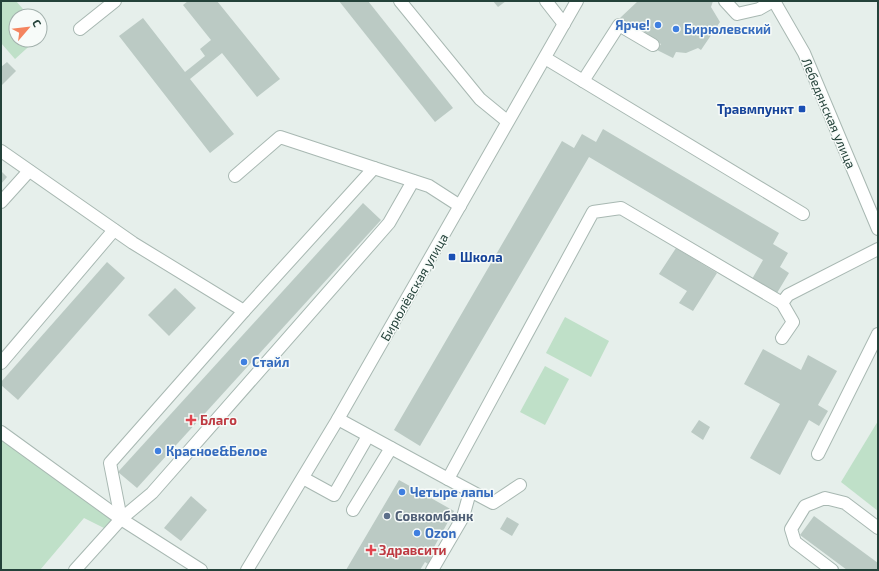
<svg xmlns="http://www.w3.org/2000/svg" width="879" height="571" viewBox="0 0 879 571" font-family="'Exo 2',sans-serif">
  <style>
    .green { fill: #bfe0c8 }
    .building { fill: #bbcac4 }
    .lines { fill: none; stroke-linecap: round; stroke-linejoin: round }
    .minor-casing { stroke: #a8b8b2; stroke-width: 14 }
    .minor { stroke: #fff; stroke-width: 12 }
    .shop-dot { fill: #3f7fe0; stroke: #f7fbf9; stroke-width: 1.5 }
    .transit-dot { fill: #1a4fb4; stroke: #f7fbf9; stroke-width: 1.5 }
    .health-dot { fill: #e0444e; stroke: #f7fbf9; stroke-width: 1.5 }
    .service-dot { fill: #5c6f8a; stroke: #f7fbf9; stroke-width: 1.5 }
    .labels { text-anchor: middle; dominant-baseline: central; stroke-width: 3; stroke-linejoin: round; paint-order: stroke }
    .shop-label { font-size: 13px; font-weight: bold; fill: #366cbe; stroke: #f7fbf9; text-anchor: start }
    .transit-label { font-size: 13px; font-weight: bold; fill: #164399; stroke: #f7fbf9; text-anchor: end }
    .street-label { font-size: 13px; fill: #24423a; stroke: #f7fbf9 }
    .health-label { font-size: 13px; font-weight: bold; fill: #be3a42; stroke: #f7fbf9; text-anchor: start }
    .service-label { font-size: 13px; font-weight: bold; fill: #4e5e75; stroke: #f7fbf9; text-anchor: start }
  </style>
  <rect width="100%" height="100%" fill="#e6efeb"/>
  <!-- green -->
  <g class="green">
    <polygon points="1,1 16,1 29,16 16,16 16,40 36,40 15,59 1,43"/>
    <polygon points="565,317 609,341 591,377 546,353"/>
    <polygon points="545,366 569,379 545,425 520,412"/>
    <polygon points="878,421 878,511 841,482"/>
    <polygon points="1,432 121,519 110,531 84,518 40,570 1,570"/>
  </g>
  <!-- building -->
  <g class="building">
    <polygon points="188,1 217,1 280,79 257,97 222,53 190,79 234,134 210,153 119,36 143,18 185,72 205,56 200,49 211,40 183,5"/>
    <polygon points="339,1 368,1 453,108 435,122"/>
    <polygon points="493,1 506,1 498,7"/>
    <polygon points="638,1 713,1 711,7 720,22 701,50 698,48 686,53 676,52 673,58 657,50 661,44 620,18"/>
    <polygon points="7,62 16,71 1,86 1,67"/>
    <polygon points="603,129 779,233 773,244 788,253 780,267 789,273 777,293 752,279 763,260 589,157 420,446 394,430 562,141 574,148 582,134 596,142"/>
    <polygon points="1,171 7,177 1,184"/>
    <polygon points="363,203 381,220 137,488 118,472"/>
    <polygon points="676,248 717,273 693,311 679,303 687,291 659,274"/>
    <polygon points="107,262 125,278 18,400 1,385 1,382"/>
    <polygon points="175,288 196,308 169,336 148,315"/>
    <polygon points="763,349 801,370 808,355 837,371 818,405 828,411 819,426 809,420 780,475 750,458 780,404 744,384"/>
    <polygon points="699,420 710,427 703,440 691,432"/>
    <polygon points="399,480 454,511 433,549 435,550 428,564 425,562 420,570 346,570"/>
    <polygon points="191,496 207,510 181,541 164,528"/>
    <polygon points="814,516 878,563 878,570 847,570 800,535"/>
    <polygon points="507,517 519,524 512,536 500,529"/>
  </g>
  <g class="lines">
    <!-- minor casing -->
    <g class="minor-casing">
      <g id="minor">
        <polyline points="400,1 480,99 507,121"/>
        <polyline points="546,1 564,24"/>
        <polyline points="725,1 737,14 759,9 773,1"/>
        <polyline points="774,1 804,53 878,229"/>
        <polyline points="80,29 115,1"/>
        <polyline points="545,58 803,214"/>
        <polyline points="583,81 619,25 653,45"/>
        <polyline points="1,151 133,243 244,311 374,168 429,186 460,206"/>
        <polyline points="235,176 280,137 374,168"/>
        <polyline points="1,202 29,171"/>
        <polyline points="782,338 793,322 782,303"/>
        <polyline points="1,363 114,230"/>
        <polyline points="338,419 448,479 593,212 621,208 782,303 788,295 878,249"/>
        <polyline points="1,432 121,519 201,570"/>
        <polyline points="818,454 878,334"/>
        <polyline points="303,478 334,495 368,436"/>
        <polyline points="448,479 493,503 520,485"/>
        <polyline points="353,510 391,448"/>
        <polyline points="121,519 110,463 244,311"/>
        <polyline points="75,570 121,519 152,493 389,223 413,181"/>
        <polyline points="247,570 338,419 577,1"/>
        <polyline points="432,570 463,517 470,492"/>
        <polyline points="832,570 795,542 791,529 805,506 825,498 845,503 878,528"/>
      </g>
    </g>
    <!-- minor -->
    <use href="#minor" class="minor"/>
  </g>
  <!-- markers -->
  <g class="shop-dot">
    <circle cx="658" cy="25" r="4"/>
    <circle cx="676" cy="29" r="4"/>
    <circle cx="244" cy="362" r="4"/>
    <circle cx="158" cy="451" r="4"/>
    <circle cx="402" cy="492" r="4"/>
    <circle cx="417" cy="533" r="4"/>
  </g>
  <g class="transit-dot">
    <rect x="798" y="105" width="8" height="8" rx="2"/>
    <rect x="448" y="253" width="8" height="8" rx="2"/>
  </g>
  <g class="health-dot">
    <path d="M189 414h4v4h4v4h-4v4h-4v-4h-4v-4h4z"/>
    <path d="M369 544h4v4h4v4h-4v4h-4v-4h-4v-4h4z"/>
  </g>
  <circle class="service-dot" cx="387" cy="516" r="4"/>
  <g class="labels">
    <!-- shop labels -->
    <g class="shop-label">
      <text x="650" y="25" text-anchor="end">Ярче!</text>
      <text x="684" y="29">Бирюлевский</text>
      <text x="252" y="362">Стайл</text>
      <text x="166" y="451">Красное&amp;Белое</text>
      <text x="410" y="492">Четыре лапы</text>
      <text x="425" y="533">Ozon</text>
    </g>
    <!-- transit labels -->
    <g class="transit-label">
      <text x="794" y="109">Травмпункт</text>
      <text x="460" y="257" text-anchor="start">Школа</text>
    </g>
    <!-- street labels -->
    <g class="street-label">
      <text transform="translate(829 113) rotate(67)">Лебедянская улица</text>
      <text transform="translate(414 287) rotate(-60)">Бирюлёвская улица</text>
    </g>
    <!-- health labels -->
    <g class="health-label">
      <text x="200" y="420">Благо</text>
      <text x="379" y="550">Здравсити</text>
    </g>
    <!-- service labels -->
    <g class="service-label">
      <text x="395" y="516">Совкомбанк</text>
    </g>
  </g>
  <!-- border -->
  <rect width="879" height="571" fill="none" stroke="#24423a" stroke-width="4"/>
  <!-- north arrow -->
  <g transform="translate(28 28) rotate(62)"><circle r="19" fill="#f7fbf9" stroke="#a3b1ad"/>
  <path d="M0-3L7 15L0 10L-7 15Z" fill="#f4845f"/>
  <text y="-6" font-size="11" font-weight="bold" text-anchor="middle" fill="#24423a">С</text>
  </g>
</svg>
